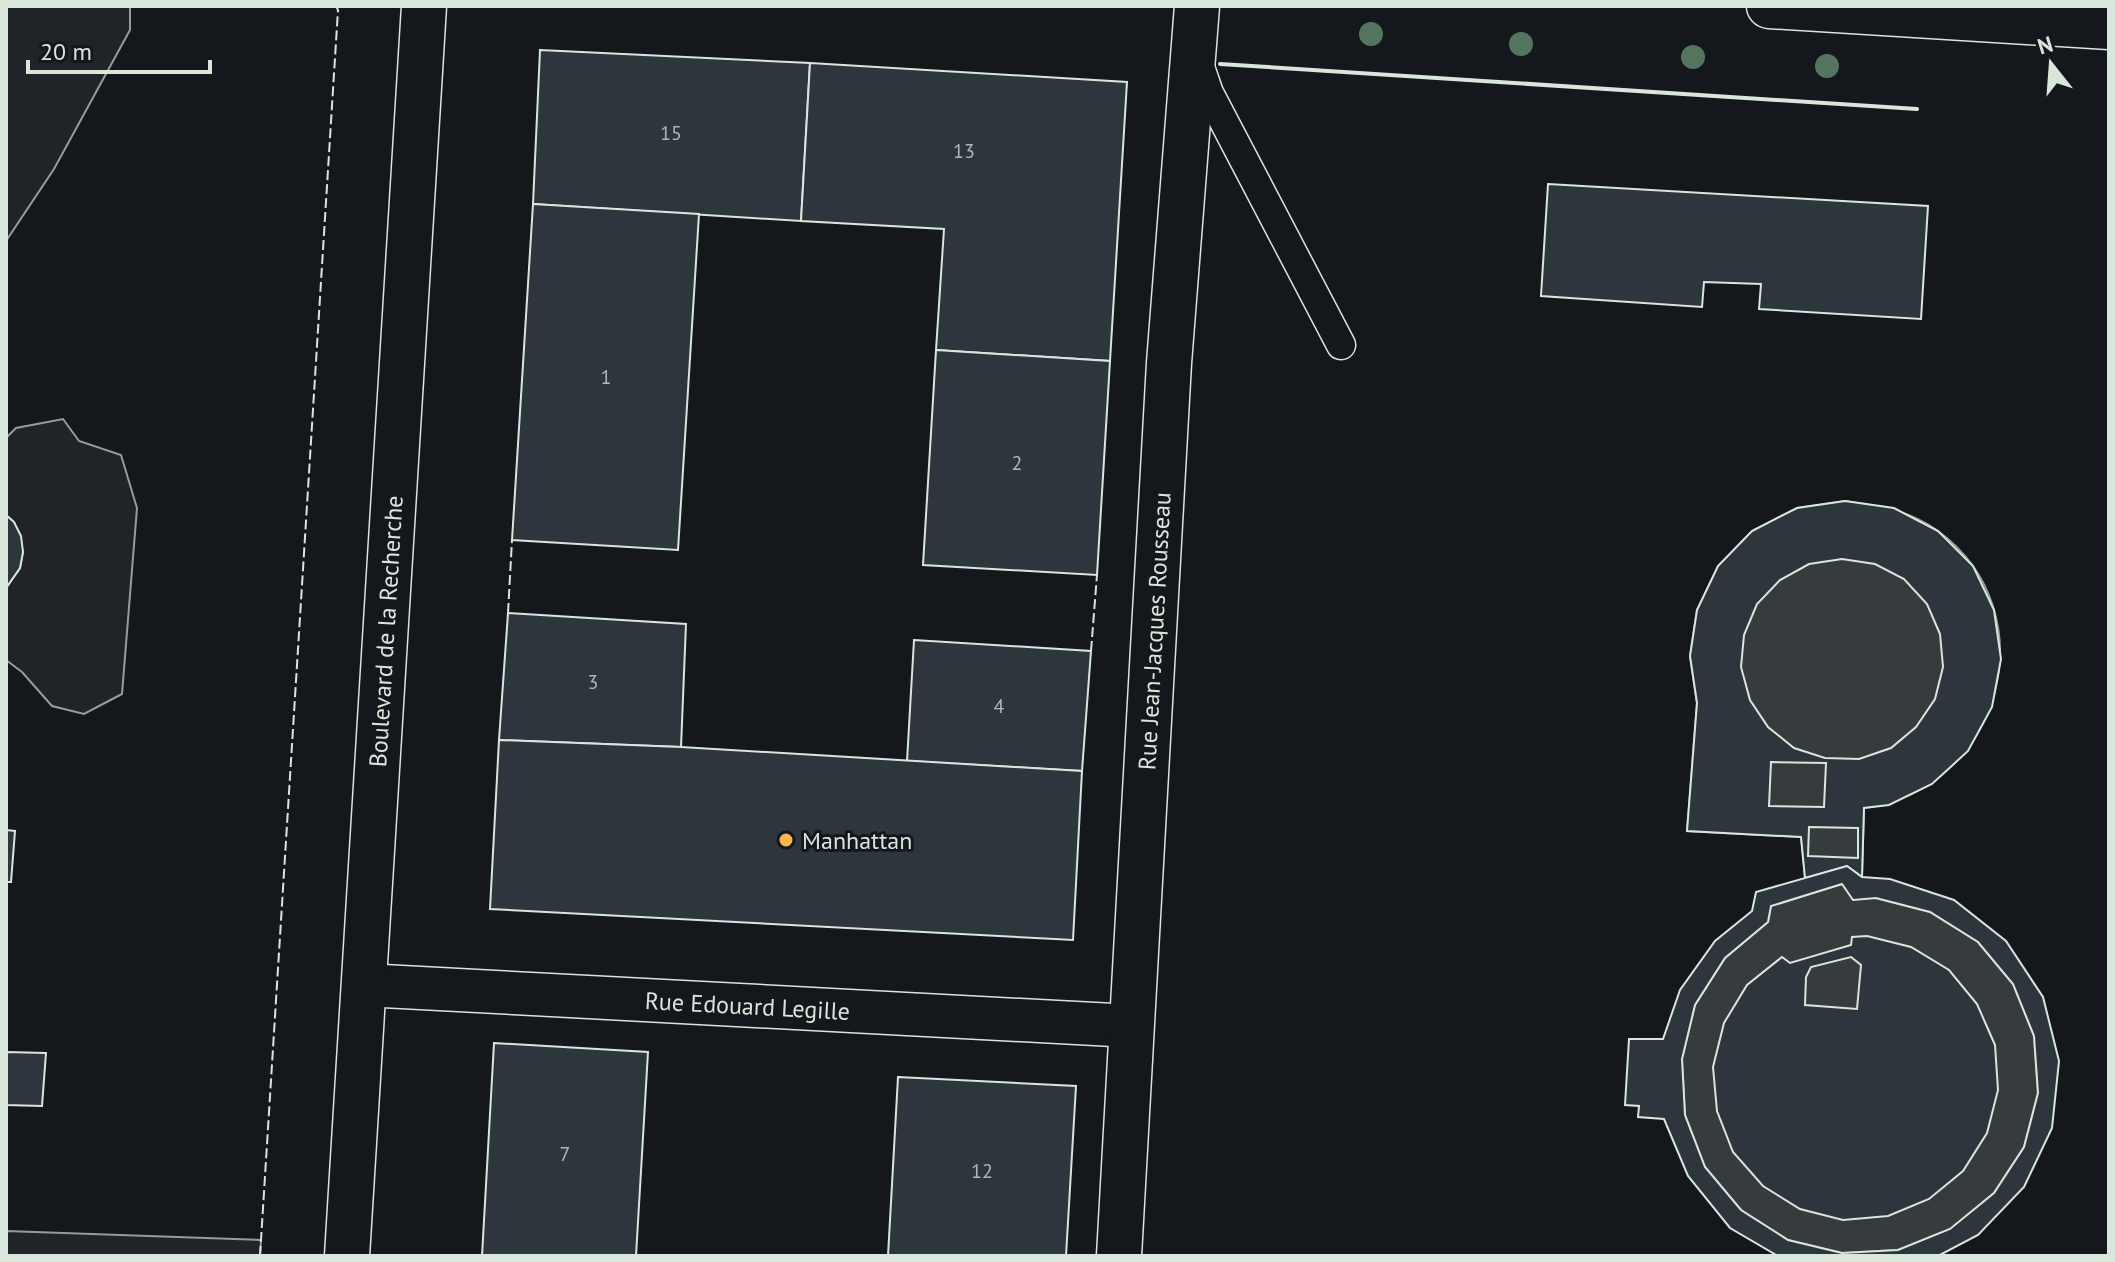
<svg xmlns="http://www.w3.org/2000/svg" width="2115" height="1262" viewBox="0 0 2115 1262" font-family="'PT Sans',sans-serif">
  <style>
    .green { fill: #202428; stroke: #939e99; stroke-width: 2 }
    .water { fill: #363b3e; stroke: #939e99; stroke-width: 2 }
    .building { fill: #2c363c; stroke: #d8e6dc; stroke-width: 2; fill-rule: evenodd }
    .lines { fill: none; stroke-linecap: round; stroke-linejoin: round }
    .service-casing { stroke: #d8e6dc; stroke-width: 31 }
    .pedestrian-casing { stroke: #d8e6dc; stroke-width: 45 }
    .minor-casing { stroke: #d8e6dc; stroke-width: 47 }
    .secondary-casing { stroke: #d8e6dc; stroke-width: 47 }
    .service { stroke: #14181c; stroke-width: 28 }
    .pedestrian { stroke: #14181c; stroke-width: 42 }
    .minor { stroke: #14181c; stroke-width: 44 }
    .secondary { stroke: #14181c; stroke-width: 44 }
    .fence { stroke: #d8e6dc; stroke-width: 2; stroke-dasharray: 10 4; stroke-linecap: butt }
    .wall { stroke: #d8e6dc; stroke-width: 4 }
    .tree { fill: #55745f }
    .poi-dot { fill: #ffb74d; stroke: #14181c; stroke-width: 3 }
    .labels { text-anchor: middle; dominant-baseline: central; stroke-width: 6; stroke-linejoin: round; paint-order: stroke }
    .number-label { font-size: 20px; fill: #adbab4 }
    .street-label { font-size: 24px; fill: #d8e6dc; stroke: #14181c }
    .poi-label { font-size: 24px; fill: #d8e6dc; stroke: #14181c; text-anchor: start }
  </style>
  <rect width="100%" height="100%" fill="#14181c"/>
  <!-- green -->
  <g class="green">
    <polygon points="6,6 130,6 130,30 54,169 6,241"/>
    <polygon points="63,419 79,441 121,455 137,508 122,694 84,714 52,706 22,672 6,660 6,588 20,568 23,552 14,522 6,515 6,438 16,428"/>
    <polygon points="6,1231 261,1240 260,1256 6,1256"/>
  </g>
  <!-- water -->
  <g class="water">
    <path d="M1845,501C1878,506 1910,510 1938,531C2050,613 2001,789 1864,808L1862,877L1805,878L1801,837L1687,831L1697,703L1690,656L1697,610L1718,566L1752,531L1797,508Z"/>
    <polygon points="1842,884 1876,898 1930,912 1978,942 2013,984 2034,1036 2038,1093 2024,1147 1994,1193 1951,1229 1898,1250 1842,1253 1788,1240 1741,1210 1705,1167 1685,1115 1682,1059 1695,1005 1725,958 1768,922 1771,906"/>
  </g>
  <!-- building -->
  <g class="building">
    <polygon points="540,50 810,63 801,221 533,204"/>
    <polygon points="810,63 1127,82 1110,361 936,350 944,229 801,221"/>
    <polygon points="1548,184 1928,206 1921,319 1759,309 1761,284 1704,282 1702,307 1541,296"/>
    <polygon points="533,204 699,214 678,550 512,540"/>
    <polygon points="936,350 1110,361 1097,575 923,565"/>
    <path d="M1845,501L1894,508L1938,531L1973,566L1994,610L2001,659L1992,707L1968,751L1932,784L1889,805L1864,808L1862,877L1847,866L1805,878L1801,837L1687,831L1697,703L1690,656L1697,610L1718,566L1752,531L1797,508ZM1842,559L1875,564L1904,579L1927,604L1940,634L1943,667L1935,699L1916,727L1891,748L1859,759L1825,758L1794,748L1768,727L1750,700L1741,667L1744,635L1757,604L1780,580L1809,564ZM1771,762L1826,763L1824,807L1769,806ZM1809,827L1858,828V858L1808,856Z"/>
    <polygon points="6,515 14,522 21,536 23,552 20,568 6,588"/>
    <polygon points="508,613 686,624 681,747 499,740"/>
    <polygon points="914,640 1091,651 1082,771 907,761"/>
    <polygon points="499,740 681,747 1082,771 1073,940 490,909"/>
    <polygon points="6,830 15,831 11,882 6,882"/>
    <path d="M1847,866L1862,877L1890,879L1954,900L2006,941L2043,997L2059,1061L2052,1128L2024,1187L1978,1235L1938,1256H1778L1730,1228L1688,1176L1664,1119L1638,1117L1639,1106L1625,1105L1629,1039H1663L1680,990L1715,941L1752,911L1756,892ZM1842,884L1853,900L1876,898L1930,912L1978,942L2013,984L2034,1036L2038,1093L2024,1147L1994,1193L1950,1229L1898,1250L1842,1253L1788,1240L1741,1210L1705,1167L1685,1115L1682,1059L1695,1005L1725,958L1768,922L1771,906Z"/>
    <path d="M1867,936L1911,947L1949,970L1977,1004L1995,1045L1998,1090L1987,1133L1963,1171L1929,1199L1888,1216L1843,1220L1800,1209L1763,1186L1733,1152L1717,1111L1713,1067L1724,1023L1747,985L1782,957L1790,963L1851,945L1852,937ZM1851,957L1861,965L1857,1009L1805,1005L1806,977L1811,967Z"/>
    <polygon points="494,1043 648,1052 636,1256 482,1256"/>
    <polygon points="6,1052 46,1053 42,1106 6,1105"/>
    <polygon points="898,1077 1076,1086 1066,1256 888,1256"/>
  </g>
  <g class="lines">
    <!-- service casing -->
    <g class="service-casing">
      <polyline id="service" points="1199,64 1209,93 1341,345"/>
    </g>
    <!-- pedestrian casing -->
    <g class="pedestrian-casing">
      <g id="pedestrian">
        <path id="s1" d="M364,985L1132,1026"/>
      </g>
    </g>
    <!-- minor casing -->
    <g class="minor-casing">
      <g id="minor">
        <path id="s2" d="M1119,1256L1169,363L1197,6"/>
      </g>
    </g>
    <!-- secondary casing -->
    <g class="secondary-casing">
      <g id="secondary">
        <polyline points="1769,6 2109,27"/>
        <path id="s3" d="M347,1256L424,6"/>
      </g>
    </g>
    <!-- service -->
    <use href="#service" class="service"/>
    <!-- pedestrian -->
    <use href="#pedestrian" class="pedestrian"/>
    <!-- minor -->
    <use href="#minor" class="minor"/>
    <!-- secondary -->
    <use href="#secondary" class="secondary"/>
    <!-- fence -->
    <g class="fence">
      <polyline points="508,613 512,540"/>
      <polyline points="1091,651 1097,575"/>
      <polyline points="260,1256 338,10 336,6"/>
    </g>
    <!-- wall -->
    <polyline class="wall" points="1220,64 1917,109"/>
  </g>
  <!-- trees -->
  <g class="tree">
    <circle cx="1371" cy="34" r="12"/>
    <circle cx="1521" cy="44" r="12"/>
    <circle cx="1693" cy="57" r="12"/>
    <circle cx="1827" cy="66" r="12"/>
  </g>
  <!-- markers -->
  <circle class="poi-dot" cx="786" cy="840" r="8"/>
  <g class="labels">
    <!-- number labels -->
    <g class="number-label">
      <text x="671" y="133">15</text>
      <text x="964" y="151">13</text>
      <text x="606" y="377">1</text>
      <text x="1017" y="463">2</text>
      <text x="593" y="682">3</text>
      <text x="999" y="706">4</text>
      <text x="565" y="1154">7</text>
      <text x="982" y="1171">12</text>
    </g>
    <!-- street labels -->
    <g class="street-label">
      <text stroke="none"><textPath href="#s3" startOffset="626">Boulevard de la Recherche</textPath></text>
      <text stroke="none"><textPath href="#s2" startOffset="626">Rue Jean-Jacques Rousseau</textPath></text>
      <text stroke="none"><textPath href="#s1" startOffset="384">Rue Edouard Legille</textPath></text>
    </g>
    <!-- poi labels -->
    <g class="poi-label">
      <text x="802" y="840">Manhattan</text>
    </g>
  </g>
  <!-- border -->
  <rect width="2115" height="1262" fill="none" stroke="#d8e6dc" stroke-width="16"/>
  <!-- north arrow -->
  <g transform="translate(2051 64) rotate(343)" stroke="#14181c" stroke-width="6" paint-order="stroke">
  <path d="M0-6L14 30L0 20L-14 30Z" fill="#d8e6dc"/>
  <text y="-12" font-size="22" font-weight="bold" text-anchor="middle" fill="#d8e6dc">N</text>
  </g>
  <!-- scale -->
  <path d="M28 60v12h182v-12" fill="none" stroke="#d8e6dc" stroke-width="4"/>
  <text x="40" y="60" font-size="24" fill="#d8e6dc" stroke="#14181c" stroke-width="6" paint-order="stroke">20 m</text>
</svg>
